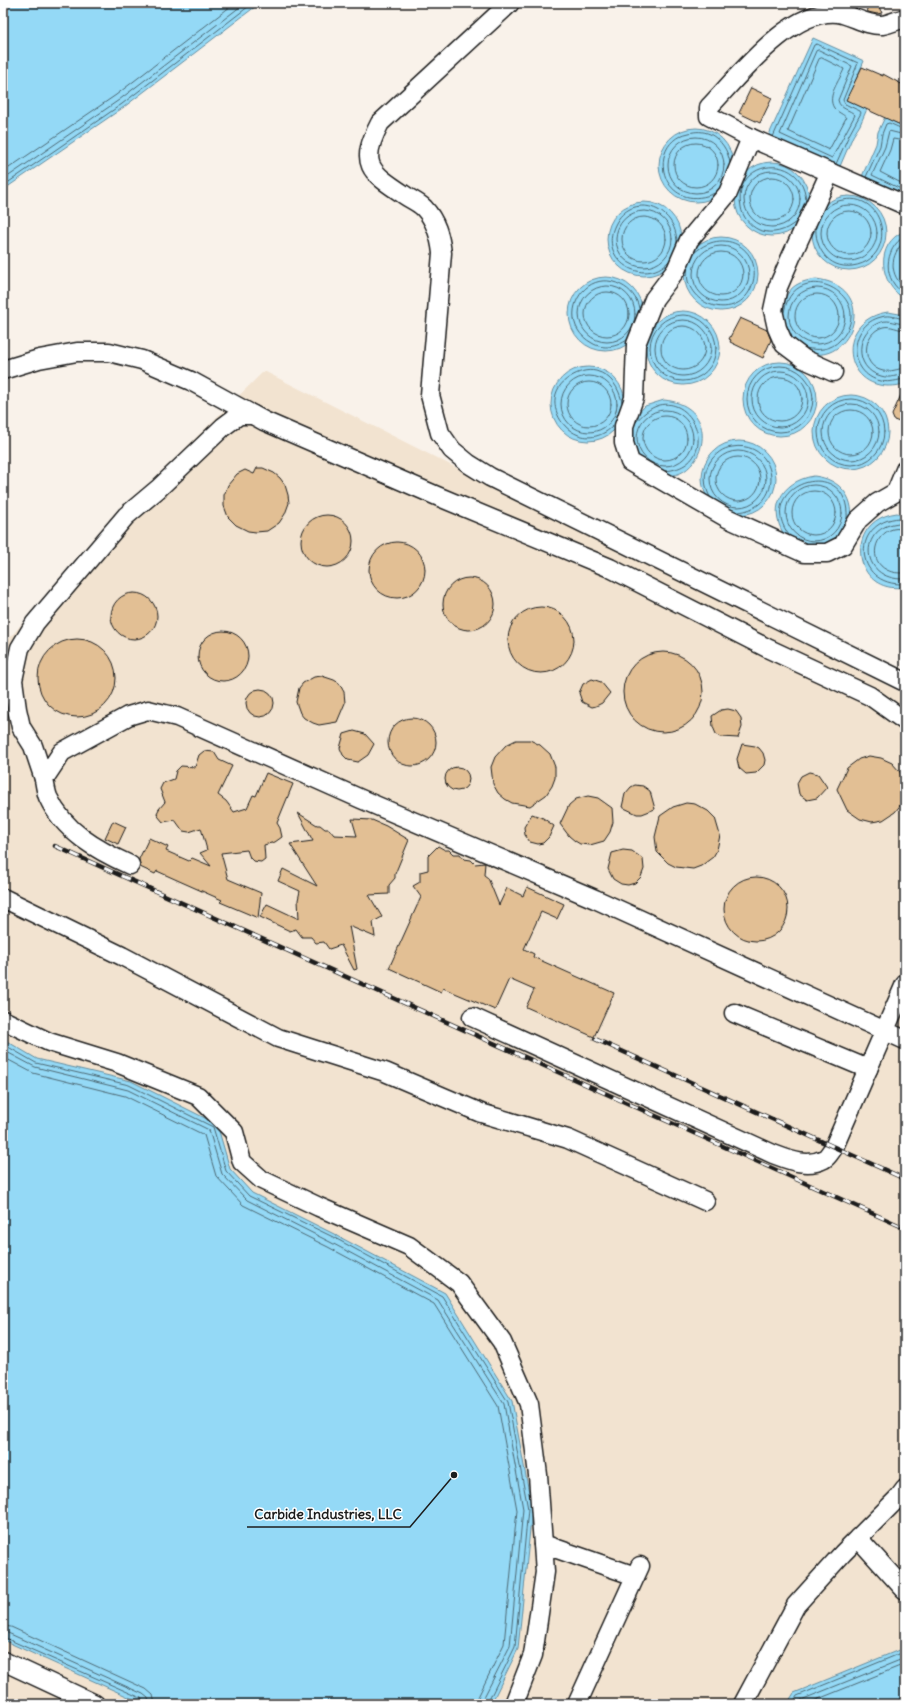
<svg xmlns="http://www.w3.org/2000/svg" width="908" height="1707" viewBox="0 0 908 1707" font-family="Delius,sans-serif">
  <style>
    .built { fill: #f2e3d0 }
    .water { fill: #94d9f6; stroke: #648d9f }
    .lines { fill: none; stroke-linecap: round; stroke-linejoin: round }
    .shore { stroke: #4c6873; stroke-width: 1 }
    .building { fill: #e2bf94; stroke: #1c1c1c }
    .minor-casing { stroke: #1c1c1c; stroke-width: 21 }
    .minor { stroke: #fff; stroke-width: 18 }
    .rail-casing { stroke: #1c1c1c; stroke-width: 4.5 }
    .rail { stroke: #fff; stroke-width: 3; stroke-dasharray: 9; stroke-linecap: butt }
    .leader { fill: none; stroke: #1c1c1c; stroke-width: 1.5 }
    .callout-dot { fill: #1c1c1c; stroke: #fff; stroke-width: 1.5 }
    .callout-label { font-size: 14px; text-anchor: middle; font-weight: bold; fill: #1c1c1c; stroke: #fff; stroke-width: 3; stroke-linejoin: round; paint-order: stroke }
  </style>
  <rect width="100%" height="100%" fill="#f9f2ea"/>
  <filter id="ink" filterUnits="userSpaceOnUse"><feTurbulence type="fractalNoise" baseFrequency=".025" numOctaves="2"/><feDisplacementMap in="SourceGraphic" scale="8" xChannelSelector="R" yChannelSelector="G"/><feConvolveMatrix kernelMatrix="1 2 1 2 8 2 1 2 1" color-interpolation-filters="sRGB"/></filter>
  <g filter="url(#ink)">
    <!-- built -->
    <polygon class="built" points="264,371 905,694 905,1704 18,1704 3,1697 3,646 98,534"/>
    <!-- water -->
    <g class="water">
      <polygon points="3,3 260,3 124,107 3,190"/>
      <polygon points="813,38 864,61 847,100 867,109 860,125 853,136 838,171 767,139"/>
      <polygon points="885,117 905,127 905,201 860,181 876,144 878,132"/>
      <circle cx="696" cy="165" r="37"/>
      <circle cx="772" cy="199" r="37"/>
      <circle cx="849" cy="233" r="37"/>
      <circle cx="644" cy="239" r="37"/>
      <path d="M905,231V299C879,285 874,243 905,231Z"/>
      <circle cx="721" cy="274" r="37"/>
      <circle cx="606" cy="314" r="37"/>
      <path d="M816,279C886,287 847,379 798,348C792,345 784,327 780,321C785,295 787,283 816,279Z"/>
      <circle cx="683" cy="348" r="37"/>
      <path d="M888,312L905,315V383C899,386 893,386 887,386C841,384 837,319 888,312Z"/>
      <circle cx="780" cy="399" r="37"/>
      <circle cx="588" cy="404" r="37"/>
      <circle cx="851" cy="432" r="37"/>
      <path d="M664,400C726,406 703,483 663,475C657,474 638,458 632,454V420L645,406Z"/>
      <circle cx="739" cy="478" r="37"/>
      <path d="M814,476C841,479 857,499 850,527L823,550L787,539C766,511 780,481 814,476Z"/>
      <path d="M897,513L905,515V587C853,596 842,520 897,513Z"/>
      <polygon points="3,1039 37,1059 131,1081 217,1124 230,1169 252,1193 334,1234 445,1293 512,1401 532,1509 518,1649 491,1704 144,1704 3,1640"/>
      <polygon points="899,1650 905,1651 905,1704 787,1704 794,1693"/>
    </g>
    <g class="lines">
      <!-- shore -->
      <g class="shore">
        <path d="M819,50L852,66L838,100C840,110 850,109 855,115L832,158L780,134L816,51Z"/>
        <path d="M822,58L844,69C840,80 826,96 834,108C838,113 844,114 846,118L829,150L788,131L819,59Z"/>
        <polyline points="905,135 889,131 885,147 872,175 905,191"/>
        <circle cx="696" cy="165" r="28"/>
        <polyline points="773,137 814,45 817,44 858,63 843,100 845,104 860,111 861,113 849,135 836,164"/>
        <polyline points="905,141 893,139 890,150 880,172 905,185"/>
        <circle cx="696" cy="165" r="22"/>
        <circle cx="772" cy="199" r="28"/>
        <polyline points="3,172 116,95 235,3"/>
        <polyline points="866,177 880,146 882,134 886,124 889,123 905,130"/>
        <circle cx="772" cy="199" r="22"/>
        <polyline points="3,180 119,100 245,3"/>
        <polyline points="3,186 122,104 253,3"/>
        <path d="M715,193C661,217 644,142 689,133C696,131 703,131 710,134C721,140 728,150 730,163"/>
        <circle cx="849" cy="233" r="28"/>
        <circle cx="849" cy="233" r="22"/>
        <circle cx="644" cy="239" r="28"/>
        <circle cx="644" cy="239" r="22"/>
        <path d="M796,222C785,231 773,235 759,230C750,226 742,216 741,207C731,159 804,150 806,201"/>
        <path d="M816,226C814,247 828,269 852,266C899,260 886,191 843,200C835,201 827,206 822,212"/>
        <path d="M905,236C883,249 882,281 905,294"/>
        <path d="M905,241C889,255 889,275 905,288"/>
        <circle cx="721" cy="274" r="28"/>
        <circle cx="721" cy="274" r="22"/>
        <path d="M669,261C643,289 598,259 615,225C631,191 677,206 677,243"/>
        <path d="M688,267C680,301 730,323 749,292C769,256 728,222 694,253"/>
        <circle cx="607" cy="314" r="28"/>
        <circle cx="817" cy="316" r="28"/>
        <circle cx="607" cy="314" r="22"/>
        <circle cx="817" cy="316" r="22"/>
        <path d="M784,312C795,253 881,296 840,340C831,350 818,351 806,348"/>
        <circle cx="683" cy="348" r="33"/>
        <path d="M905,319C897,318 890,314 881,317C848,325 847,374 881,381C890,383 897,380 905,379"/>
        <circle cx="683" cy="348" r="28"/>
        <path d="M905,324C897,324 890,319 881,322C855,330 853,369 881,376C890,379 897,375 905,374"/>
        <circle cx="683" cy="348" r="22"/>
        <path d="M905,330C898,330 891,325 883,327C862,333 860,366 883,371C891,372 897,369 905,368"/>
        <path d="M627,340C617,347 603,350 592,343C553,322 583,265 621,285C631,290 637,298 639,308"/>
        <circle cx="780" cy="399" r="33"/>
        <circle cx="780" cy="399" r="28"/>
        <circle cx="589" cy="404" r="28"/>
        <circle cx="780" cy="399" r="22"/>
        <circle cx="589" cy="404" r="22"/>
        <circle cx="851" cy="432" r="33"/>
        <circle cx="851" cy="432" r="28"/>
        <circle cx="851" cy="432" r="22"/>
        <circle cx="665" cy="438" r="28"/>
        <circle cx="665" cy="438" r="22"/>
        <path d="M636,422C683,364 733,465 665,471"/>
        <path d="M614,425C578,463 530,401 570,377C578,372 587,369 596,371C611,375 619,388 622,402"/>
        <circle cx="738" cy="479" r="28"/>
        <circle cx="738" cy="479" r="22"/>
        <circle cx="814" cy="513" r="28"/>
        <circle cx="814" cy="513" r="22"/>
        <path d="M710,497C704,486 703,473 710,462C715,454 723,448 732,447C777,439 788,506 739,512"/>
        <path d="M905,518C850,516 851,587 905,584"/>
        <path d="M905,523C857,521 857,581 905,579"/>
        <path d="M905,529C901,529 897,528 893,529C874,534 868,561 887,570C893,573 898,573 905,573"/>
        <path d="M789,535C751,484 851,452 847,519"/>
        <polyline points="3,1044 36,1063 129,1085 213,1127 226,1171 249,1196 333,1237 442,1296 508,1402 528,1509 515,1647 487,1704"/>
        <polyline points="3,1050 35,1067 128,1090 209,1130 222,1174 247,1200 330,1242 438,1300 504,1404 523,1509 510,1646 483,1699 482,1704"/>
        <polyline points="3,1057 33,1073 125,1096 204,1135 216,1176 243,1205 328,1247 434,1304 498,1406 517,1510 504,1644 478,1697 476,1704"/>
        <polyline points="3,1626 11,1627 146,1689 153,1695 155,1704"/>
        <polyline points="3,1632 8,1633 143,1694 148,1698 149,1704"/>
        <polyline points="3,1637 141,1698 144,1704"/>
        <polyline points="792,1704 797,1696 899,1654 905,1655"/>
        <polyline points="797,1704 801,1700 900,1660 905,1660"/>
        <polyline points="806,1704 900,1666 905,1666"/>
      </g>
    </g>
    <!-- building -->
    <g class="building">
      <polygon points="864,3 877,3 882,13 877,14 868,12"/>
      <polygon points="862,67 883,76 883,74 905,86 905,127 846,100"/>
      <polygon points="751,88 772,98 760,123 739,113"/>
      <polygon points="740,318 767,330 771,340 763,358 730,342 731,340 729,339"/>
      <polygon points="905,386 905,424 894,420 892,415"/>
      <polygon points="257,468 263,468 274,473 280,478 285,485 288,495 289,503 285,514 279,523 267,531 256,532 248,531 236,525 228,517 224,506 224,495 228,485 237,474 245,470 254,474"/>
      <circle cx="327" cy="541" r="26"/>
      <circle cx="397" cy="570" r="28"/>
      <circle cx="469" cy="604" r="26"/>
      <circle cx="134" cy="616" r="23"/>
      <circle cx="541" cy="640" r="33"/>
      <circle cx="223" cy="656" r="25"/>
      <circle cx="77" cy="678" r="39"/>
      <circle cx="663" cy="692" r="40"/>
      <polygon points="322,676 334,680 339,683 344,692 345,703 337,722 319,725 313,723 304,718 300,713 296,702 299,688 303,683 314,677"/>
      <polygon points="592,679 601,682 610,693 602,703 596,706 592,707 582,702 579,693 583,684"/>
      <circle cx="260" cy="703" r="14"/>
      <polygon points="728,709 736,711 741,718 742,727 738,738 721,737 716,734 713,727 712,716 721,710"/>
      <circle cx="412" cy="742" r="24"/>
      <polygon points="354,731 365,734 374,744 368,755 358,762 348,760 343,755 340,748 344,734"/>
      <polygon points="516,740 530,740 540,745 550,754 555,767 555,778 552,786 546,795 530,806 512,803 505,799 498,793 493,784 491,767 495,757 506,745"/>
      <polygon points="742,744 755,746 759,748 763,753 765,760 764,765 756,773 746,774 739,768 737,759"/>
      <polygon points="204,751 214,752 219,760 232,766 218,795 226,801 234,812 247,808 253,795 256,796 266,773 293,784 277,823 280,828 282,837 275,842 264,845 265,859 261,862 253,861 250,858 247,850 221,853 228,879 261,893 258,918 220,902 222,900 177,880 157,871 155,874 140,867 139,859 149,838 168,847 166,851 189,861 192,858 211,866 200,853 207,850 201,828 189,832 183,831 175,820 163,822 158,816 157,813 159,809 165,802 160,789 163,783 174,779 176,771 181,766 195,767 199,755"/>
      <polygon points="869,756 881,758 892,763 900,772 904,782 905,790 902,803 895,812 883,820 872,822 860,819 847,810 837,789 847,768 859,759"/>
      <circle cx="457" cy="779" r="12"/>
      <polygon points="809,772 818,774 827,787 817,798 807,800 799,794 797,783 801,776"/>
      <polygon points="635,785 643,786 650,791 655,809 642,814 637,814 622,807 625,794 631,787"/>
      <polygon points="588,796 598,798 612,808 613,822 610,832 604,841 590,845 580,844 575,841 569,836 560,824 569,805 576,799"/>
      <polygon points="686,803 695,804 708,811 715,818 720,835 717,850 713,857 701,866 693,869 676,867 668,863 657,852 655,837 660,816 673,807"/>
      <polygon points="298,813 317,825 320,825 325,829 329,829 334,835 357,836 352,819 372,820 386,826 409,840 395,874 395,878 389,885 389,894 369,895 382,917 373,922 375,937 349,926 357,969 354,970 341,945 329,949 324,942 316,943 311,937 302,937 296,929 290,931 260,917 267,904 299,919 298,900 300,891 278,881 283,869 317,886 290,844 313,841"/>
      <polygon points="532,814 543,818 554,826 549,837 543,843 538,844 530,842 525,835 524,827"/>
      <polygon points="113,821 126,827 118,844 105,838"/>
      <polygon points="438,846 445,850 449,850 453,854 460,854 464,859 471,860 475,864 485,863 484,875 488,878 499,905 507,888 523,896 527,887 564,904 557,919 541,912 524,949 534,954 533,957 614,993 594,1037 526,1007 534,990 509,979 495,1010 443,988 441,992 389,968 421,897 413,886 420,882 420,872 428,870 428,856"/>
      <polygon points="623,850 632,851 643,859 644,869 641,877 635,883 628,885 621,884 613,879 608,869 612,853"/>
      <circle cx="756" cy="909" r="32"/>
    </g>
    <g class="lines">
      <!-- minor casing -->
      <g class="minor-casing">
        <g id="minor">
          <path d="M510,3L380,123C358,165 370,172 406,196C412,200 419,203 424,208C436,221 440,236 442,253L430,395L440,433L452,450L469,464L490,477L905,682"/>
          <path d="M905,18C898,20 889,24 882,25C867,26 852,15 838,13C790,8 739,76 709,107V116L751,138L728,193L689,240L676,270L654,299L636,344L634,398L624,426V443L630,462L727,518L804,553H827L843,545L858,520L877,503L896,492L905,470"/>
          <polyline points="751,138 905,205"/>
          <polyline points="830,172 791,257 778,287 773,310 777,328 784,344 804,359 833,372"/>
          <polyline points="3,370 39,359 77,352 109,352 142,360 191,381 264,421 437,496 610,568 769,649 870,696 905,721"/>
          <polyline points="44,779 33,746 21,727 17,709 13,680 20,648 35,623 126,516 158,489 223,427 239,415 253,415"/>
          <path d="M130,865C97,850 64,832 48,797C46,792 45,785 44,779L62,752L128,716L148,710L177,717L361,799L595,899L905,1040"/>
          <polyline points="3,898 122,956 278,1038 385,1072 481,1113 568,1139 705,1201"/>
          <polyline points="734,1013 868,1069"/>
          <path d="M472,1017L773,1154C789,1160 807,1168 824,1159C828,1157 831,1151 834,1147L905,984"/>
          <polyline points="3,1020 49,1042 117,1063 198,1096 234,1132 242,1162 262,1180 319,1207 409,1246 459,1283 502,1342 529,1404 538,1475 545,1572 533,1655 514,1704"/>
          <polyline points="858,1538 905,1590"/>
          <polyline points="543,1544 635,1576"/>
          <polyline points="3,1661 95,1704"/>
          <polyline points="577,1704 640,1566"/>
          <polyline points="743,1704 796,1605 843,1553 899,1497 905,1489"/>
        </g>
      </g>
      <!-- minor -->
      <use href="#minor" class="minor"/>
      <!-- rail casing -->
      <g class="rail-casing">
        <g id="rail">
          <polyline points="55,846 905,1228"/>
          <polyline points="595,1039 905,1179"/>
        </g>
      </g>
      <!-- rail -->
      <use href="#rail" class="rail"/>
    </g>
  </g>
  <!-- callouts -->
  <path class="leader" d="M454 1475L410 1527H247"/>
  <circle class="callout-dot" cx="454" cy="1475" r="4"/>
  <g class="callout-label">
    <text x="328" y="1519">Carbide Industries, LLC</text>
  </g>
  <!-- margin -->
  <rect width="908" height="1707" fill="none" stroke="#fff" stroke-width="16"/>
  <rect x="8" y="8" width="892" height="1691" fill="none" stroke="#1c1c1c" stroke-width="1.5" filter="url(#ink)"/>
</svg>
